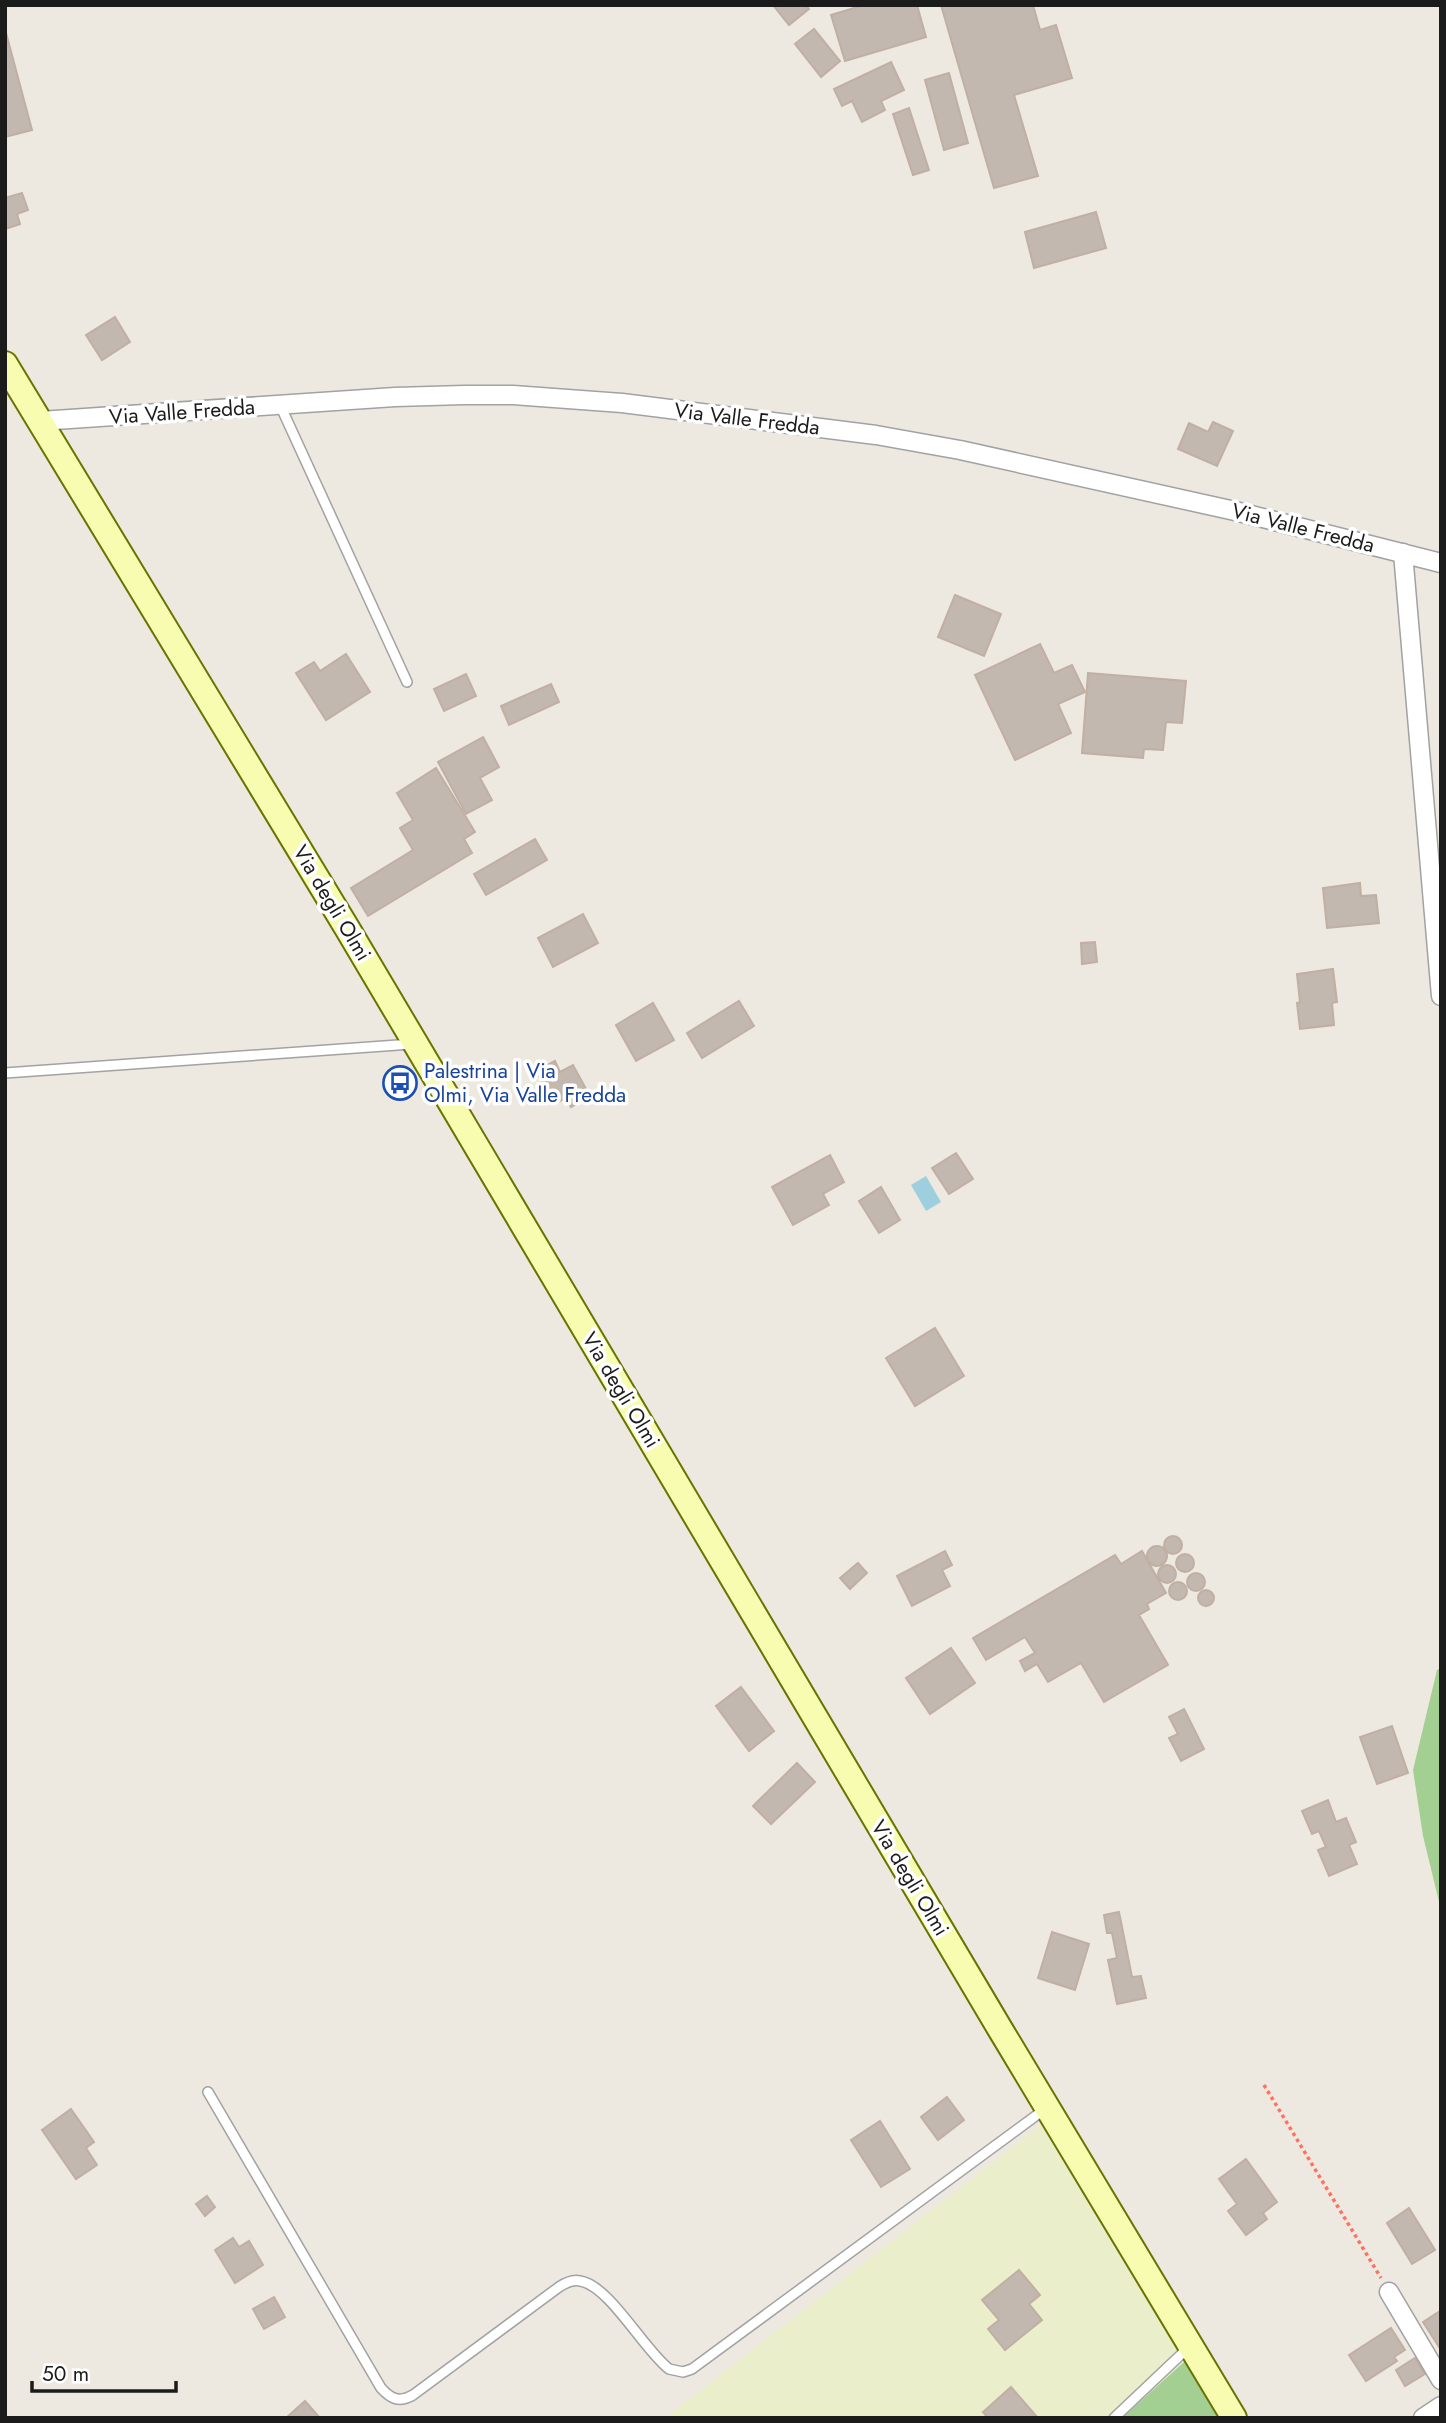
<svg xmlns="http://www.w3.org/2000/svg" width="1446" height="2423" viewBox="0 0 1446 2423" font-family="Jost,sans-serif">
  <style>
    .farmland { fill: #ebeeca }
    .forest { fill: #a4cf93 }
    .water { fill: #9ecfde }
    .building { fill: #c2b8b0; stroke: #c0afa2; stroke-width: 2 }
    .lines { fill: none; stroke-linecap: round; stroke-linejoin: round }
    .lane-casing { stroke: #a2a2a2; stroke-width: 12 }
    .street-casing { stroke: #a2a2a2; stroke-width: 21 }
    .secondary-casing { stroke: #677400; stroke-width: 28 }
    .path { stroke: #ff7160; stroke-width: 3.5; stroke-dasharray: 3.5 3.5; stroke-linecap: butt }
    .lane { stroke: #fff; stroke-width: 9 }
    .street { stroke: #fff; stroke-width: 18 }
    .secondary { stroke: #f8fcb0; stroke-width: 24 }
    .labels { text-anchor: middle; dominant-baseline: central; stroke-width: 7; stroke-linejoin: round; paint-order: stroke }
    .street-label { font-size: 21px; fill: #1b1b1b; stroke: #fff }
    .transit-label { font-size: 21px; fill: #164399; stroke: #fff; text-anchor: start }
  </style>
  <rect width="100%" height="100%" fill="#eee9e0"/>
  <!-- farmland -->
  <polygon class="farmland" points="1052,2116 1195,2352 1122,2418 665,2418"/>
  <!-- forest -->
  <g class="forest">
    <polygon points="1441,1668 1441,1910 1423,1836 1413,1770 1437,1670"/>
    <polygon points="1195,2352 1234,2418 1122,2418"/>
  </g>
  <!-- water -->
  <polygon class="water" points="926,1176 941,1202 926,1211 911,1185"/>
  <!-- building -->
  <g class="building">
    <polygon points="773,5 805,5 809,9 789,25"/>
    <polygon points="864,5 917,5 926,37 845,61 831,15"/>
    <polygon points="941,5 1033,5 1040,30 1056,25 1072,78 1014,95 1038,176 994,188"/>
    <polygon points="5,29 32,130 5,137"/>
    <polygon points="814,29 840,61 821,77 795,44"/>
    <polygon points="891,62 904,90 881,101 885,110 862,122 852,101 842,106 834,89"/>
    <polygon points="949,73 968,143 944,150 925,80"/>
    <polygon points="909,108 929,170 913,175 893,114"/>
    <polygon points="22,193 28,210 17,214 20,224 5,229 5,198"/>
    <polygon points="1096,212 1106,248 1034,268 1025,232"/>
    <polygon points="115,317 130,342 102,360 86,335"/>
    <polygon points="1213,422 1233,431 1217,466 1178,449 1189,423 1208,432"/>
    <polygon points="955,595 1001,614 984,656 938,637"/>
    <polygon points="1040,644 1054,673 1072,665 1085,692 1058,704 1071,733 1015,760 975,675"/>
    <polygon points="346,654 370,692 326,720 296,673 314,662 320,671"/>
    <polygon points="1088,673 1186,681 1182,723 1166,722 1163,750 1144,749 1143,758 1082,753"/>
    <polygon points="466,674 476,696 444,711 434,689"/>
    <polygon points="551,684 559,702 509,725 501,706"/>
    <polygon points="483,737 499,767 480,778 492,800 466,814 438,762"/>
    <polygon points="436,768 475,832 464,839 472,853 368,916 351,888 413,850 400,828 413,820 397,793"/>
    <polygon points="535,839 547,860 486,895 474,874"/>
    <polygon points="1360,883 1361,896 1376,895 1379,923 1327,928 1323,888"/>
    <polygon points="583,914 598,943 553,967 538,938"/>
    <polygon points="1095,942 1097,962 1082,964 1081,943"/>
    <polygon points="1333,969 1337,1002 1332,1003 1334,1025 1300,1029 1297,1003 1300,1002 1297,974"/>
    <polygon points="739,1001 754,1026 702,1058 687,1033"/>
    <polygon points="653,1003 674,1040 636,1061 616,1025"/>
    <polygon points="555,1061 560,1072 573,1065 590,1096 571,1107 566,1098 554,1104 536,1071"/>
    <polygon points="956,1153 973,1179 949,1194 932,1168"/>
    <polygon points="830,1155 844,1182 823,1194 829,1205 793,1225 772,1187"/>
    <polygon points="881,1187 900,1220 879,1233 859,1201"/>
    <polygon points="935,1328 964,1376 915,1406 886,1358"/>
    <circle cx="1173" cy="1545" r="9"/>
    <circle cx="1157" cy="1556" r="10"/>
    <polygon points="945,1551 952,1565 942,1570 950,1586 912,1606 897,1576"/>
    <polygon points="1142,1551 1166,1593 1147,1604 1149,1609 1139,1615 1168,1665 1104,1702 1081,1663 1048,1682 1037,1664 1025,1671 1020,1661 1035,1653 1025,1637 986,1660 973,1638 1115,1555 1121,1564"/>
    <circle cx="1185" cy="1563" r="9"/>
    <polygon points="858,1563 867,1573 850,1589 840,1578"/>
    <circle cx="1167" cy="1574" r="9"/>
    <circle cx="1196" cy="1582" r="9"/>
    <circle cx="1178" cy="1591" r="9"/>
    <circle cx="1206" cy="1598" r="8"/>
    <polygon points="951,1648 975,1683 930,1714 906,1678"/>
    <polygon points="741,1687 774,1731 749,1751 716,1706"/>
    <polygon points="1184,1709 1204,1749 1181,1761 1169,1738 1178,1734 1169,1717"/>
    <polygon points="1392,1726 1408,1773 1377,1784 1360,1737"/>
    <polygon points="797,1763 815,1782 771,1824 753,1806"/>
    <polygon points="1328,1800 1336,1822 1346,1818 1356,1842 1349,1845 1357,1864 1329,1876 1318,1850 1326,1847 1319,1831 1312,1834 1302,1811"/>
    <polygon points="1119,1912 1132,1977 1141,1976 1146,1998 1117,2004 1108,1960 1117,1958 1112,1933 1107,1933 1104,1915"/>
    <polygon points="1052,1932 1089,1944 1075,1990 1038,1978"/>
    <polygon points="947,2097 964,2120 938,2140 921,2117"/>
    <polygon points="71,2109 94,2142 86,2148 97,2165 76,2179 42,2130"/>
    <polygon points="880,2121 910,2169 881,2187 851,2140"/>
    <polygon points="1246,2159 1277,2202 1263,2213 1267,2219 1246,2235 1228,2211 1237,2204 1219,2179"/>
    <polygon points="207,2196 215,2207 205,2216 196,2204"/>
    <polygon points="1409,2208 1435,2250 1412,2264 1387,2223"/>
    <polygon points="233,2238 239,2247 249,2241 263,2265 235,2283 215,2250"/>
    <polygon points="1019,2270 1040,2295 1029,2304 1042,2320 1005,2350 988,2329 999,2320 982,2300"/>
    <polygon points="274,2297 285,2317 264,2329 253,2309"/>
    <polygon points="1440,2311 1441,2346 1439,2347 1423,2322"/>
    <polygon points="1391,2328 1405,2350 1394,2357 1397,2361 1366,2381 1349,2355"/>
    <polygon points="1415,2358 1425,2374 1405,2386 1396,2370"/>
    <polygon points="1011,2387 1038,2418 988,2418 983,2412"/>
    <polygon points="305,2401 320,2418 286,2418"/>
  </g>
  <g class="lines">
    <!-- lane casing -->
    <g class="lane-casing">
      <g id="lane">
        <polyline points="280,405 407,682"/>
        <polyline points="5,1073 412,1044"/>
        <path d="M208,2092L381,2388C391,2399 399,2403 413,2395L559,2287C565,2283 573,2279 580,2281C609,2285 644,2350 669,2369L683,2372L692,2369L1045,2109"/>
        <polyline points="1114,2418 1189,2347"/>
      </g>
    </g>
    <!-- street casing -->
    <g class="street-casing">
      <g id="street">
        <polyline points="40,421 395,397 464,395 513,395 622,403 876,435 960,450 1235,511 1441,563"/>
        <polyline points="1403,553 1441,996"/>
        <polyline points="1389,2292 1441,2380"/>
        <polyline points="1423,2418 1441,2406"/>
      </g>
    </g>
    <!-- secondary casing -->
    <g class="secondary-casing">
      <polyline id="secondary" points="5,364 347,928 1000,2029 1234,2418"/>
    </g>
    <!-- path -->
    <polyline class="path" points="1264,2085 1381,2278"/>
    <!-- lane -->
    <use href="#lane" class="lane"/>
    <!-- street -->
    <use href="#street" class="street"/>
    <!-- secondary -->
    <use href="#secondary" class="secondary"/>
  </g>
  <!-- icons -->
  <defs>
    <g id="bus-ring" transform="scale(1.75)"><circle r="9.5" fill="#fff" stroke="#1a4fb4" stroke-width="1.5"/><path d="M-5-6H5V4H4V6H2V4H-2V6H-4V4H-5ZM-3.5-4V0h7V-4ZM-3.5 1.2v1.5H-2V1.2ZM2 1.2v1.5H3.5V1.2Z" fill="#1a4fb4"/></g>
  </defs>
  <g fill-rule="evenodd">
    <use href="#bus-ring" x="400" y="1083"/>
  </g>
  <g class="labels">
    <!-- street labels -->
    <g class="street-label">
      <text transform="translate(182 412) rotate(-4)">Via Valle Fredda</text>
      <text transform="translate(747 419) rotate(7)">Via Valle Fredda</text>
      <text transform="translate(1303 528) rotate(14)">Via Valle Fredda</text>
      <text transform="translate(332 903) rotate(59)">Via degli Olmi</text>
      <text transform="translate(621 1390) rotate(59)">Via degli Olmi</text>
      <text transform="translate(910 1878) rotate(59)">Via degli Olmi</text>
    </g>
    <!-- transit labels -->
    <g class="transit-label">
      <text x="424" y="1071">Palestrina | Via<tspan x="424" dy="24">Olmi, Via Valle Fredda</tspan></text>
    </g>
  </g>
  <!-- border -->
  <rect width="1446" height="2423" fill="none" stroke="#1b1b1b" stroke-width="14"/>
  <!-- scale -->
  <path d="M32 2381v10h144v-10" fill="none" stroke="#1b1b1b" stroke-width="3.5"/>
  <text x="42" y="2381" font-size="21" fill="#1b1b1b" stroke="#ffffff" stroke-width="5" paint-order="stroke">50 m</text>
</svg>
